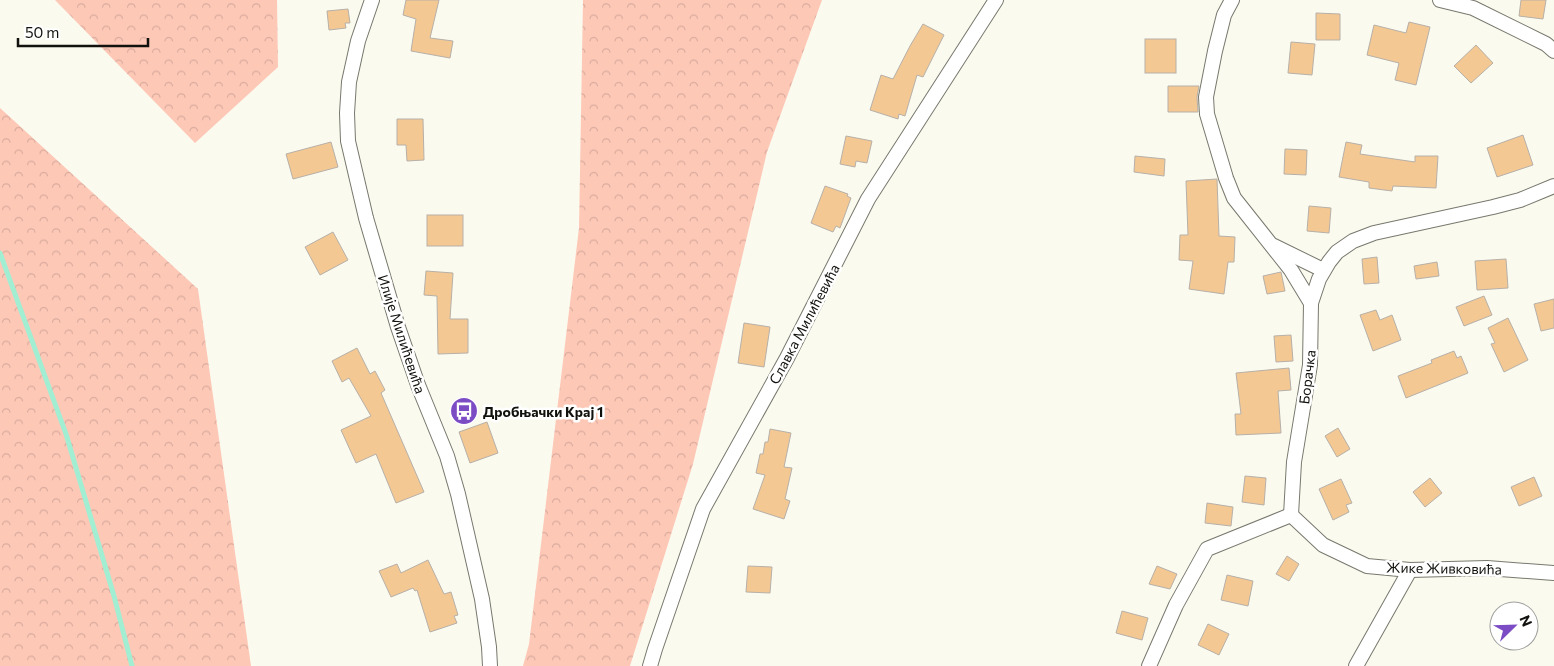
<svg xmlns="http://www.w3.org/2000/svg" width="1554" height="666" viewBox="0 0 1554 666" font-family="Commissioner,sans-serif">
  <style>
    .forest { fill: url(#forest-crowns) }
    .lines { fill: none; stroke-linecap: round; stroke-linejoin: round }
    .stream { stroke: #a1eed3; stroke-width: 5 }
    .building { fill: #f4c893; stroke: #b7b0a8 }
    .minor-casing { stroke: #78786e; stroke-width: 16 }
    .minor { stroke: #fff; stroke-width: 14 }
    .labels { text-anchor: middle; dominant-baseline: central; stroke-width: 5; stroke-linejoin: round; paint-order: stroke }
    .street-label { font-size: 14px; fill: #11110d; stroke: #fff }
    .poi-label { font-size: 14px; font-weight: bold; fill: #11110d; stroke: #fff; text-anchor: start }
  </style>
  <defs>
    <pattern id="forest-crowns" width="20" height="18" patternUnits="userSpaceOnUse" patternTransform="scale(1.25)"><rect width="20" height="18" fill="#fec8b7"/><path d="M2 6a3 3 0 1 1 6 0M12 15a3 3 0 1 1 6 0" fill="none" stroke="#d9ab9c"/></pattern>
  </defs>
  <rect width="100%" height="100%" fill="#fafaef"/>
  <!-- forest -->
  <g class="forest">
    <polygon points="55,0 277,0 278,67 195,143"/>
    <polygon points="583,0 822,0 767,152 693,464 630,666 523,666 529,644 579,228"/>
    <polygon points="0,108 198,289 251,666 0,666"/>
  </g>
  <g class="lines">
    <!-- stream -->
    <polyline class="stream" points="0,253 66,434 114,596 132,666"/>
  </g>
  <!-- building -->
  <g class="building">
    <polygon points="406,0 439,0 430,38 453,41 450,58 411,51 416,19 403,15"/>
    <polygon points="1521,0 1546,0 1543,19 1519,16"/>
    <polygon points="348,9 350,23 345,23 346,28 329,30 327,11"/>
    <polygon points="1316,13 1340,14 1340,40 1316,40"/>
    <polygon points="1409,22 1430,27 1416,85 1395,80 1399,63 1367,55 1374,25 1406,33"/>
    <polygon points="923,24 944,35 923,77 917,75 905,116 899,114 898,119 870,110 881,75 893,79 910,46"/>
    <rect x="1145" y="39" width="31" height="34"/>
    <polygon points="1291,42 1315,44 1312,75 1288,73"/>
    <polygon points="1476,45 1493,63 1471,83 1454,66"/>
    <polygon points="1168,86 1199,86 1197,97 1198,112 1168,112"/>
    <polygon points="397,119 423,119 424,160 407,161 406,145 397,145"/>
    <polygon points="1523,135 1533,165 1497,177 1487,148"/>
    <polygon points="846,136 872,141 867,163 856,161 855,167 840,164"/>
    <polygon points="331,142 338,167 293,179 286,154"/>
    <polygon points="1346,142 1362,145 1360,154 1415,162 1415,156 1438,156 1436,188 1393,186 1392,191 1369,188 1369,182 1339,177"/>
    <polygon points="1285,149 1307,150 1306,175 1284,174"/>
    <polygon points="1135,156 1165,159 1164,176 1134,172"/>
    <polygon points="1217,179 1219,236 1235,237 1234,262 1228,262 1224,294 1189,289 1193,261 1179,260 1180,235 1188,235 1186,181"/>
    <polygon points="825,186 848,194 847,196 851,198 840,228 836,226 833,232 811,223"/>
    <polygon points="1309,206 1331,208 1329,233 1307,231"/>
    <rect x="427" y="215" width="36" height="31"/>
    <polygon points="333,232 348,260 320,275 305,247"/>
    <polygon points="1377,257 1379,283 1364,284 1362,259"/>
    <polygon points="1506,259 1508,288 1477,290 1475,261"/>
    <polygon points="1437,262 1439,276 1416,279 1414,266"/>
    <polygon points="426,271 453,273 450,319 468,319 468,353 438,354 437,296 424,295"/>
    <polygon points="1281,272 1285,291 1267,294 1263,276"/>
    <polygon points="1484,296 1492,315 1464,326 1456,307"/>
    <polygon points="1554,299 1554,328 1541,331 1534,304"/>
    <polygon points="1376,310 1380,320 1392,315 1401,340 1373,351 1360,315"/>
    <polygon points="1508,318 1528,360 1504,372 1491,344 1495,343 1488,328"/>
    <polygon points="744,323 770,327 764,367 738,363"/>
    <polygon points="1291,335 1293,361 1276,362 1274,336"/>
    <polygon points="357,348 370,374 375,371 385,390 381,393 424,492 396,503 376,454 356,463 341,430 371,416 349,378 342,382 332,361"/>
    <polygon points="1454,351 1457,358 1461,356 1468,373 1406,398 1398,376 1432,363 1431,360"/>
    <polygon points="1289,368 1291,390 1278,391 1281,433 1236,435 1235,414 1241,414 1236,373"/>
    <polygon points="487,422 498,453 470,463 459,432"/>
    <polygon points="1338,428 1350,449 1337,457 1325,436"/>
    <polygon points="770,429 791,433 784,467 792,468 785,499 790,501 784,519 753,509 765,475 756,473 760,454 763,454 765,442 768,442"/>
    <polygon points="1245,476 1266,478 1264,505 1242,502"/>
    <polygon points="1534,477 1542,496 1519,506 1511,487"/>
    <polygon points="1430,478 1442,493 1425,507 1413,492"/>
    <polygon points="1341,479 1352,503 1346,505 1349,512 1333,520 1319,489"/>
    <polygon points="1207,503 1233,507 1231,526 1205,523"/>
    <polygon points="1287,556 1299,564 1289,581 1276,574"/>
    <polygon points="428,560 444,594 451,592 458,615 454,616 457,623 430,632 417,590 415,591 413,588 391,597 379,571 397,564 401,573"/>
    <polygon points="748,566 772,567 770,593 746,592"/>
    <polygon points="1157,566 1177,574 1170,589 1149,584"/>
    <polygon points="1227,575 1253,581 1248,606 1221,600"/>
    <polygon points="1122,611 1148,618 1142,640 1116,633"/>
    <polygon points="1208,624 1229,634 1219,655 1198,645"/>
  </g>
  <g class="lines">
    <!-- minor casing -->
    <g class="minor-casing">
      <g id="minor">
        <polyline points="372,0 358,41 349,82 347,113 348,141 366,218 398,327 418,385 447,456 458,494 482,599 489,647 490,666"/>
        <polyline points="1232,0 1224,15 1215,51 1206,97 1207,114 1226,178 1234,198 1291,270 1311,303"/>
        <polyline points="1440,0 1473,8 1546,44 1554,51"/>
        <polyline points="1274,246 1323,270"/>
        <polyline points="1291,515 1294,462 1310,365 1311,303 1319,279 1329,262 1337,252 1353,241 1374,233 1493,207 1520,200 1554,186"/>
        <polyline points="1291,515 1323,545 1367,566 1410,570 1487,568 1554,573"/>
        <polyline points="650,666 655,649 703,509 787,358 868,199 996,0"/>
        <polyline points="1149,666 1176,605 1207,549 1291,515"/>
        <polyline points="1356,666 1410,570"/>
      </g>
    </g>
    <!-- minor -->
    <use href="#minor" class="minor"/>
  </g>
  <!-- icons -->
  <defs>
    <g id="bus-disc" transform="scale(1.4375)"><circle r="9.5" fill="#7c4cc4" stroke="#fff"/><path d="M-5-6H5V4H4V6H2V4H-2V6H-4V4H-5ZM-3.5-4V0h7V-4ZM-3.5 1.2v1.5H-2V1.2ZM2 1.2v1.5H3.5V1.2Z" fill="#fff"/></g>
  </defs>
  <g fill-rule="evenodd">
    <use href="#bus-disc" x="464" y="411"/>
  </g>
  <g class="labels">
    <!-- street labels -->
    <g class="street-label">
      <text transform="translate(804 324) rotate(-62)">Славка Милићевића</text>
      <text transform="translate(402 334) rotate(72)">Илије Милићевића</text>
      <text transform="translate(1307 377) rotate(-83)">Борачка</text>
      <text transform="translate(1444 568) rotate(1)">Жике Живковића</text>
    </g>
    <!-- poi labels -->
    <g class="poi-label">
      <text x="483" y="411">Дробњачки Крај 1</text>
    </g>
  </g>
  <!-- north arrow -->
  <g transform="translate(1514 626) rotate(67)"><circle r="24" fill="#ffffff" stroke="#a0a09e"/>
  <path d="M0-4L9 19L0 12L-9 19Z" fill="#7c4cc4"/>
  <text y="-8" font-size="14" font-weight="bold" text-anchor="middle" fill="#11110d">N</text>
  </g>
  <!-- scale -->
  <path d="M18 38v8h130v-8" fill="none" stroke="#11110d" stroke-width="2.5"/>
  <text x="25" y="38" font-size="15" fill="#11110d" stroke="#ffffff" stroke-width="4" paint-order="stroke">50 m</text>
</svg>
